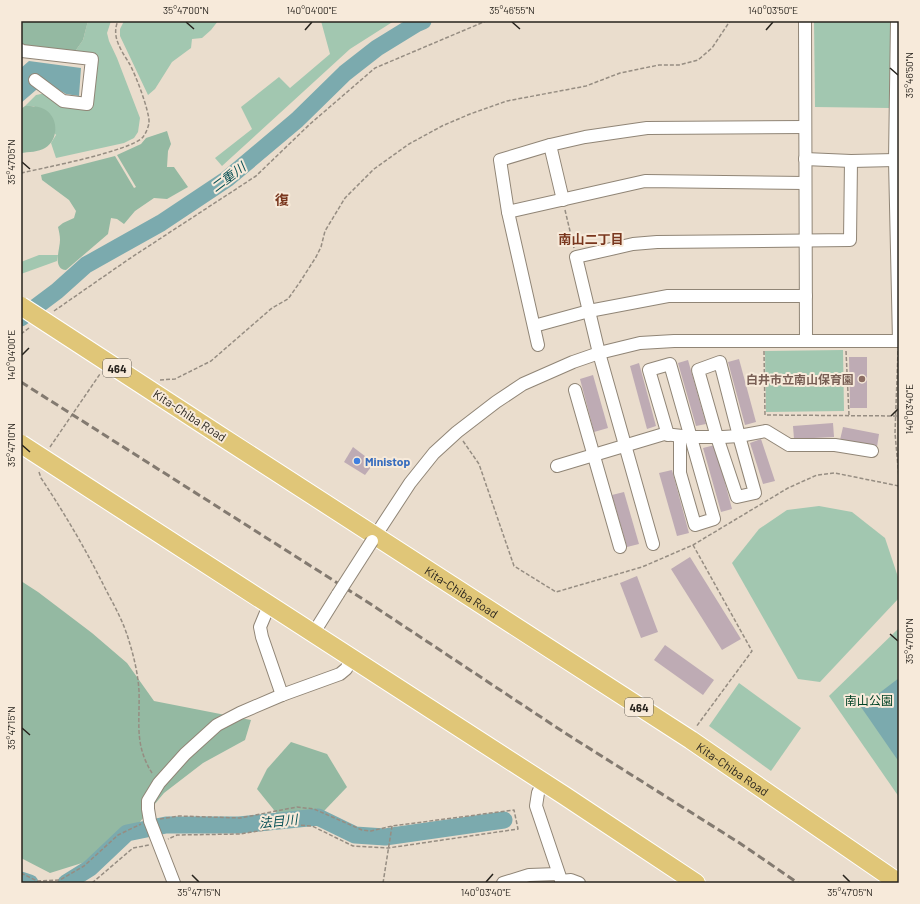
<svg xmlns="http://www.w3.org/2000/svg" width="920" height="904" viewBox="0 0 920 904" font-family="Barlow,'Noto Sans JP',sans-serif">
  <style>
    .green { fill: #a2c7b0 }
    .forest { fill: #94b9a2 }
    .water { fill: #7baaae }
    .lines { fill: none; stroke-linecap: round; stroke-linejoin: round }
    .river { stroke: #7baaae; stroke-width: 17 }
    .building { fill: #beabb4 }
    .minor-casing { stroke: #908576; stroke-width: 14 }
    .highway-casing { stroke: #fff; stroke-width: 20 }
    .path { stroke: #968d82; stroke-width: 1.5; stroke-dasharray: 4 2; stroke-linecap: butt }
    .minor { stroke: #fff; stroke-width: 12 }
    .highway { stroke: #e0c678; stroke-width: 18 }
    .rail { stroke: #837a70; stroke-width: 3; stroke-dasharray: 8 4; stroke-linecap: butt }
    .minor-bridge-casing { stroke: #908576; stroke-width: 14; stroke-linecap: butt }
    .highway-bridge-casing { stroke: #fff; stroke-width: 20; stroke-linecap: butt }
    .minor-bridge { stroke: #fff; stroke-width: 12 }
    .highway-bridge { stroke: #e0c678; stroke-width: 18 }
    .ticks { fill: none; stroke: #27231d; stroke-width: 1.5 }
    .education-dot { fill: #8d6e63; stroke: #f7eada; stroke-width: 1.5 }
    .shop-dot { fill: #3f7fe0; stroke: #f7eada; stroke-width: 1.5 }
    .labels { text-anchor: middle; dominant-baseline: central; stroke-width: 4; stroke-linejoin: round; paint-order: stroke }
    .shield { fill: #f7eada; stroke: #655f56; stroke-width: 1 }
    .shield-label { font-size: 11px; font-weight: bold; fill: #27231d }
    .education-label { font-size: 12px; font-weight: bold; fill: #785e54; stroke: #f7eada; text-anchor: end }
    .street-label { font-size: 12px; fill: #27231d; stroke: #f7eada }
    .shop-label { font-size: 12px; font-weight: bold; fill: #366cbe; stroke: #f7eada; text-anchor: start }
    .park-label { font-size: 12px; fill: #004225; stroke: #f7eada }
    .water-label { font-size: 13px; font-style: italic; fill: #095156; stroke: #f7eada }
    .neighbourhood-label { font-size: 13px; font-weight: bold; fill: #79361d; stroke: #f7eada }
    .quarter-label { font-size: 14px; font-weight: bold; fill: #79361d; stroke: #f7eada }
    .neatline { fill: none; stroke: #27231d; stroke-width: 1.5 }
    .ticks-label { font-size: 10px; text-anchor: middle; fill: #27231d }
  </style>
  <rect width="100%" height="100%" fill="#eaddcd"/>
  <!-- green -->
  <g class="green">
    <polygon points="88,21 111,21 107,33 109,41 117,58 140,118 138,132 134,138 124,143 56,158 51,143 56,135 34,106 25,106 36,95 46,93 90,107 97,56 74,53 83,40"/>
    <polygon points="124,21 218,21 211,30 202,38 192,39 191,48 172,62 155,89 148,95 120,36 120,29"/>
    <polygon points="321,21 394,21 350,49 222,166 215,158 252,129 241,107 279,77 290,88 330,54"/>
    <polygon points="814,21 891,21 889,108 815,107"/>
    <polygon points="39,255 58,255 57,261 21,274 21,262"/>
    <polygon points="843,350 844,411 766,412 765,351"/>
    <polygon points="819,506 852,512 885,538 899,580 899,598 820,682 798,679 732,563 759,529 787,510"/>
    <polygon points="899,628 899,797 829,696"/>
    <polygon points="739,683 801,728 771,771 709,726"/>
  </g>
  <!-- forest -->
  <g class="forest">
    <polygon points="21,21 88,21 83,40 74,53 24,47 21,41"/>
    <path d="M25,106C32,106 38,106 44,109C58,116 60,139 45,148C39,152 28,152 21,153V109Z"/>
    <path d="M167,131L171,144L168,151L167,167H174L188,187L167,199L154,198L135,211L124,224L117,219L111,218L108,234L66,270C52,269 60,249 60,240C60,236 59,231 58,227L63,223L74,218L76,211L69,200L42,180L41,175L115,156L134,188L136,187L117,155L141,144L146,138Z"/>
    <polygon points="21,581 38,592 92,633 127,663 154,701 251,720 245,740 203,763 164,793 114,853 50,873 21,858"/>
    <polygon points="291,742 327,754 347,787 324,811 278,815 257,789 267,769"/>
  </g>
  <!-- water -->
  <g class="water">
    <polygon points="29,61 81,68 79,96 66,94 35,76 43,91 36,90 21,103 21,68"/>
    <polygon points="899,678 899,762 861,707"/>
  </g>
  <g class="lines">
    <!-- river -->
    <g class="river">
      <polyline points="21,318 57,291 86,265 161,223 227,179 297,120 345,73 377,48 416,24 423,21"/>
      <polyline points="21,880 30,883"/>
      <polyline points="66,883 90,868 127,833 166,825 239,825 318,817 355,835 385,837 504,820"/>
    </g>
  </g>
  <!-- building -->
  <g class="building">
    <polygon points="849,357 867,357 867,408 850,408"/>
    <polygon points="739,359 756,422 745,425 728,362"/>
    <polygon points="688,360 706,424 696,426 678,363"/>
    <polygon points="639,363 656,426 647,429 630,366"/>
    <polygon points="593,375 608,428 594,432 580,379"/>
    <polygon points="833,423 834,437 794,439 793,426"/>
    <polygon points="843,427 879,434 877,447 840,440"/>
    <polygon points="761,439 775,481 763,484 750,443"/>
    <polygon points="715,445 732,509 721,512 703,448"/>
    <polygon points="353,447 374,463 365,475 344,462"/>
    <polygon points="672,470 689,533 677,536 659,473"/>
    <polygon points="624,492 639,544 627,547 612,495"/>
    <polygon points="690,557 741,639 722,650 671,569"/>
    <polygon points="637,576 658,632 641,638 620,583"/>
    <polygon points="665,645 714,680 703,695 654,660"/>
  </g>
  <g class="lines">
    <!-- minor casing -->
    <g class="minor-casing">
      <g id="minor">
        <polyline points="805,21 806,341"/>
        <polyline points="897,21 895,160 899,341"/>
        <polyline points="21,50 22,51 92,59 87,104 63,101 35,80"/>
        <polyline points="550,145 563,200"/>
        <polyline points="805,159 851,161 895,160"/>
        <polyline points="508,212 645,181 805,183"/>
        <polyline points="534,326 589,311 668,296 806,296"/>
        <polyline points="538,345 508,212 500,160 550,145 585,137 647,128 805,127"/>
        <polygon points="720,362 739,436 755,493 737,497 717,437 698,370"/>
        <polyline points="575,390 620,547"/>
        <polyline points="668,435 649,370 670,364 714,519 695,525 680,473 680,436"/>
        <polyline points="557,466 664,434 691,437 723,437 739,436 766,431 789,445 835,445 872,451"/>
        <polyline points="372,541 410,483 434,453 457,432 496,402 523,384 573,362 599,353 640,343 674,341 899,341"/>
        <polyline points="653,544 599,353 576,257 633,244 657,242 850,240 851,161"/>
        <polyline points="270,605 265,615 260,627 262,637 282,695"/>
        <polyline points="313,634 338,594"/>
        <polyline points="543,782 538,793 536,806 562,883"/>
        <polyline points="561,881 571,880 579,883"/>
        <polyline points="174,883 150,821 148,809 148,801 159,783 185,754 217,725 240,713 282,695 340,674 346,669 352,659"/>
        <polyline points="503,883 529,875 558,874"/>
      </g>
    </g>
    <!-- highway casing -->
    <g class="highway-casing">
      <g id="highway">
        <path id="s1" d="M213,431L691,740L899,883"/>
        <polyline points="132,516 565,796 696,883"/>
      </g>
    </g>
    <!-- path -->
    <g class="path">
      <path d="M21,173C43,168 131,151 143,137C146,133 148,128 149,123C150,112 135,73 129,63C121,50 111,36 118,21"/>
      <polyline points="565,210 574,248"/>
      <polyline points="54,311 129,259 256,176 310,124 375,68 486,21"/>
      <polyline points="21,334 29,328"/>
      <polyline points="764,351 765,415 899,416"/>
      <polyline points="846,351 849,415"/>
      <polyline points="898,351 895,433 899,478"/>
      <polyline points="160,380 175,379 211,361 272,308 288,299 300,282 316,257 321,247 325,231 345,198 374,169 409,144 442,126 470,114 507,101 586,86 620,73 659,65 679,65 698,60 712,48 730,21"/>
      <polyline points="463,441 479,464 514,566 556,592 642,567 693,545 788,488 817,475 835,473 899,486"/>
      <polyline points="50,447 100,374"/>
      <path d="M39,472L41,478C65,514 86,550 105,588C114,605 124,623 129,641C134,657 138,674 139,691C140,723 134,744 152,773"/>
      <polyline points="693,545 752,651 696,727"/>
      <polyline points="160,819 179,816 240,818 297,807 314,809 362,830 371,831 392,826 514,810 518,829 388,848 353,846 312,826 295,825 240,834 177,835 168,839"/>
      <polyline points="21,873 37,881 60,880 84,866 118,835 141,824"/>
      <polyline points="92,883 133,848 149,845"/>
      <polyline points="383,883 392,826"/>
    </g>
    <!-- minor -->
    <use href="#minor" class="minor"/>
    <!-- highway -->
    <use href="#highway" class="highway"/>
    <!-- rail -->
    <polyline class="rail" points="21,382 369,603 565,733 738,842 798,883"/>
    <!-- minor-bridge casing -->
    <g class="minor-bridge-casing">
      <polyline id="minor-bridge" points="338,594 372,541"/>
    </g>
    <!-- highway-bridge casing -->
    <g class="highway-bridge-casing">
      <g id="highway-bridge">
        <polyline points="21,306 213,431"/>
        <polyline points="21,444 132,516"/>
      </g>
    </g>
    <!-- minor-bridge -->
    <use href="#minor-bridge" class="minor-bridge"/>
    <!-- highway-bridge -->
    <use href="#highway-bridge" class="highway-bridge"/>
  </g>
  <!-- ticks -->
  <path class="ticks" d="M186,22L194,29M512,22L520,29M305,30L312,22M766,30L773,22M890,68L898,75M22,162L30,169M22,355L29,348M891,416L898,409M22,445L30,452M890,634L898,641M22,728L30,735M192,875L199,882M843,875L850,882M486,882L493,874"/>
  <!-- markers -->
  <circle class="education-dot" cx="862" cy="379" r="4"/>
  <circle class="shop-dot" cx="357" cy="461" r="4"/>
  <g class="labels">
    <!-- shield labels -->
    <g class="shield">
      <rect x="103" y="359" width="28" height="18" rx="3"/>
      <rect x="625" y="698" width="28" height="18" rx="3"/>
    </g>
    <g class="shield-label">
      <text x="117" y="368">464</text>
      <text x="639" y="707">464</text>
    </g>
    <!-- education labels -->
    <g class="education-label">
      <text x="854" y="379">白井市立南山保育園</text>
    </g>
    <!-- street labels -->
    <g class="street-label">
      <text transform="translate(190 415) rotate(33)">Kita-Chiba Road</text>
      <text stroke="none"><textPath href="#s1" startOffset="296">Kita-Chiba Road</textPath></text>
      <text stroke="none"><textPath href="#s1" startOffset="620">Kita-Chiba Road</textPath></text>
    </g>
    <!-- shop labels -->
    <g class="shop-label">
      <text x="365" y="461">Ministop</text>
    </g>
    <!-- park labels -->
    <g class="park-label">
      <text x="869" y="700">南山公園</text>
    </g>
    <!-- water labels -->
    <g class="water-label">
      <text transform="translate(228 177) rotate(-37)">二重川</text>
      <text transform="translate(278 821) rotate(-6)">法目川</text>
    </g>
    <!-- neighbourhood labels -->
    <g class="neighbourhood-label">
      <text x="591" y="239">南山二丁目</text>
    </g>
    <!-- quarter labels -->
    <g class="quarter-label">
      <text x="282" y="199">復</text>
    </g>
  </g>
  <!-- border -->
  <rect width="920" height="904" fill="none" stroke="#f7eada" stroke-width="44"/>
  <rect x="22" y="22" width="876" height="860" class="neatline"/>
  <g class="ticks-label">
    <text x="186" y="14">35°47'00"N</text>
    <text x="312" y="14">140°04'00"E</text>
    <text x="512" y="14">35°46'55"N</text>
    <text x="773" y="14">140°03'50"E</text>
    <text transform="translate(909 75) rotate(-90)" y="4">35°46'50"N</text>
    <text transform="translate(11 162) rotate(-90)" y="4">35°47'05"N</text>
    <text transform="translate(11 355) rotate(-90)" y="4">140°04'00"E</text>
    <text transform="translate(909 409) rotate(-90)" y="4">140°03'40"E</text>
    <text transform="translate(11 445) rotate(-90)" y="4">35°47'10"N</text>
    <text transform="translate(909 641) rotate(-90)" y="4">35°47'00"N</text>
    <text transform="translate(11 728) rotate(-90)" y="4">35°47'15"N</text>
    <text x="199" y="896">35°47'15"N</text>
    <text x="486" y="896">140°03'40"E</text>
    <text x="850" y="896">35°47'05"N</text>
  </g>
</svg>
